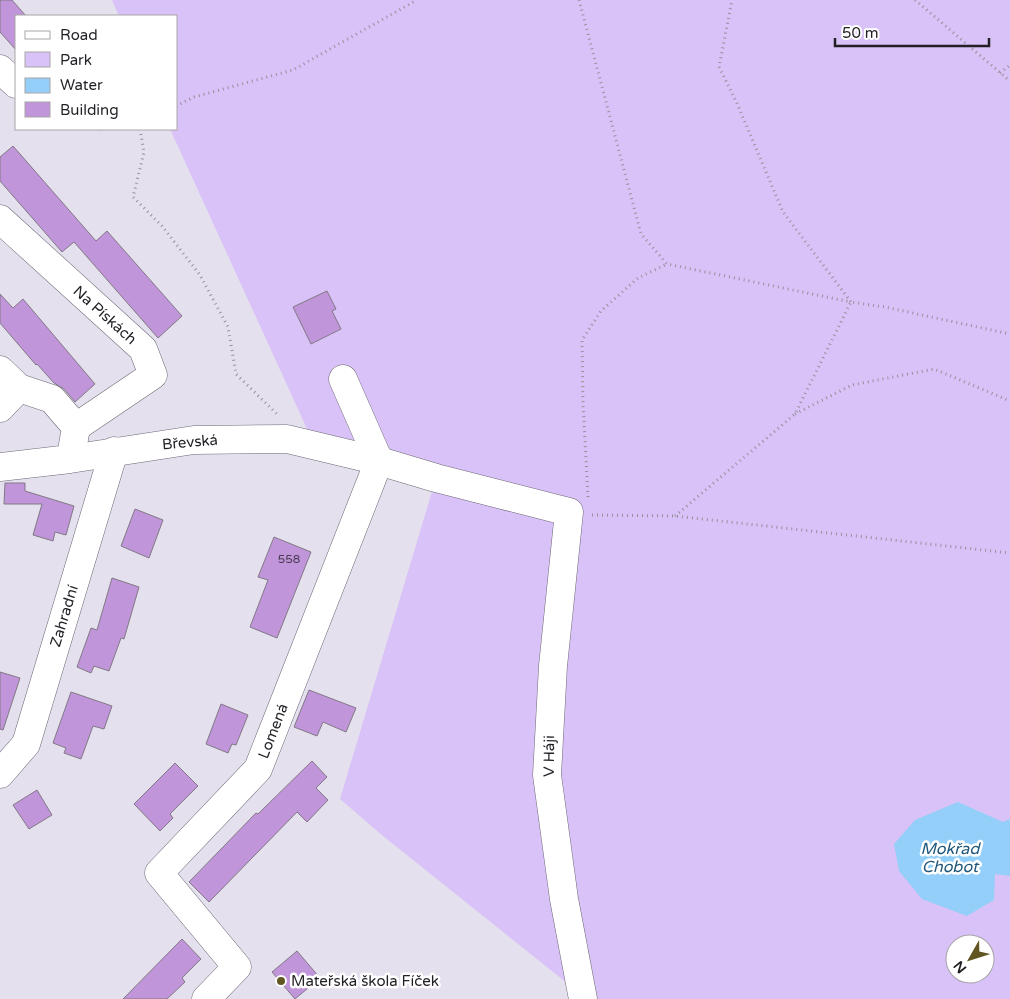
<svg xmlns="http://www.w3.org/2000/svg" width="1010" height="999" viewBox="0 0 1010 999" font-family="'Varela Round',sans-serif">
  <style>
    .green { fill: #d9c2f7; fill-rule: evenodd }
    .water { fill: #94cff9 }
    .building { fill: #c195da; stroke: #817985 }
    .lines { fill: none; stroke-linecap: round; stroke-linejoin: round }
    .minor-casing { stroke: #6d6874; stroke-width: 29 }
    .path { stroke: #96919c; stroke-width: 3; stroke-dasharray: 1 4; stroke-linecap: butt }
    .minor { stroke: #fff; stroke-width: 28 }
    .poi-dot { fill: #615622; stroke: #fff; stroke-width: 2 }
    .labels { text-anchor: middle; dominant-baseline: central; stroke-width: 5; stroke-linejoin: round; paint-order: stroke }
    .number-label { font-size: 12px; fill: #4a3c52 }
    .street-label { font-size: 15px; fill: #221f25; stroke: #fff }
    .poi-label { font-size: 15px; fill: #221f25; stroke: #fff; text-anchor: start }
    .water-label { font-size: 16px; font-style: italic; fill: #1f577a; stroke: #fff }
  </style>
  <rect width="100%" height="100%" fill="#e5e0ee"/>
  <!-- green -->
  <path class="green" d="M112,0H1010V999H587L383,836L340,799L436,478L308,431L170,129H176V16H119ZM955,944H985V974H955Z"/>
  <!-- water -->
  <polygon class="water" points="958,802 1003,822 1010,819 1010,876 995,874 994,900 967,916 922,899 899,871 894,844 915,820"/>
  <!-- building -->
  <g class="building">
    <polygon points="0,0 12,0 26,16 16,16 16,50 0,32"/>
    <polygon points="13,146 96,241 107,231 182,316 158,338 74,242 62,252 0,181 0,157"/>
    <polygon points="327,291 336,309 332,311 341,329 311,344 293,307"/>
    <polygon points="0,294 13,308 23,299 95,384 75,402 64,389 54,383 37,364 36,365 0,323"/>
    <polygon points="5,483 25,483 25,491 74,506 66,535 55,532 53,541 33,535 42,504 4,504"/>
    <polygon points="135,509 163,520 149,558 121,546"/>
    <polygon points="274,537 311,552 277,638 250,627 268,580 258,577"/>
    <polygon points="112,578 139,587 124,639 121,638 109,671 94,666 91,673 77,667 91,628 97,630"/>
    <polygon points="0,672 20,678 3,730 0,729"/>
    <polygon points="309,690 356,708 346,732 323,722 317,736 294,727"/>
    <polygon points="71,692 112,706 104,729 93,726 81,759 64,753 66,748 53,743"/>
    <polygon points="221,704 248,715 236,745 232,744 228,753 206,744"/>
    <polygon points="312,761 327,777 316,788 328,800 307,822 297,812 209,902 189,882 256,813 258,814"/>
    <polygon points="175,763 198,786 170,814 173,818 160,831 134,804"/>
    <polygon points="37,790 52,815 29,829 13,805"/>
    <polygon points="182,939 201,959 182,978 185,982 167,999 123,999"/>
    <polygon points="297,951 320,978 295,999 272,972"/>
  </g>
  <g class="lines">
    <!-- minor casing -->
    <g class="minor-casing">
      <g id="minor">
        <polyline points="0,69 16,84"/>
        <polyline points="0,219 143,349 153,375 76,427"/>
        <polyline points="0,370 19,388 52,399 76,427 73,445"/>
        <polyline points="343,379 379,461"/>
        <polyline points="0,408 19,388"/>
        <polyline points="0,467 70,459 194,440 287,439 379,461 436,478 569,512 553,666 547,775 564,899 583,999"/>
        <polyline points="0,774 26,744 114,451"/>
        <polyline points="206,999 237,967 159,873 258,769 379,461"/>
      </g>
    </g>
    <!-- path -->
    <g class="path">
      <polyline points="579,0 641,234 667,264 851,302 783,212 736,101 719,67 732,0"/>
      <polyline points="915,0 1010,81"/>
      <polyline points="1000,73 1010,65"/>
      <polyline points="176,106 194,97 293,70 417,0"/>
      <polyline points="99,129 103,129"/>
      <polyline points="140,129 144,152 133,197 162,226 200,275 228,327 236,374 279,416"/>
      <polyline points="795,414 852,385 934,369 1010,401"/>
      <polyline points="588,497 583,403 582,340 601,311 638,278 667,264"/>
      <polyline points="592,515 675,516 1010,553"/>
      <polyline points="675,516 795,414 851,302 885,307 1010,334"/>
    </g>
    <!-- minor -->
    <use href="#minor" class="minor"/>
  </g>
  <!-- markers -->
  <circle class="poi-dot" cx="281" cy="981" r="5"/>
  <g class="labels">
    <!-- number labels -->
    <g class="number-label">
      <text x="289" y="559">558</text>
    </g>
    <!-- street labels -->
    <g class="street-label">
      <text transform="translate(105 315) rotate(42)">Na Pískách</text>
      <text transform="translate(190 442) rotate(-5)">Břevská</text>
      <text transform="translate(64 616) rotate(-73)">Zahradní</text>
      <text transform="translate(273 731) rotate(-69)">Lomená</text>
      <text transform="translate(549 756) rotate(-89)">V Háji</text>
    </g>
    <!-- poi labels -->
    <g class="poi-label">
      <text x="291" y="981">Mateřská škola Fíček</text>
    </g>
    <!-- water labels -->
    <g class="water-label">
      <text x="950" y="849">Mokřad<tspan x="950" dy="18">Chobot</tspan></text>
    </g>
  </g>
  <!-- legend -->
  <rect x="15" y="15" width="162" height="115" fill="#ffffff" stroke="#a7a5a8"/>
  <rect x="25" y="31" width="25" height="8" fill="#ffffff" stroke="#a7a5a8"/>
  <text x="60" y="40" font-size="15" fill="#221f25">Road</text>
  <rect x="25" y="52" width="25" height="15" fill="#d9c2f7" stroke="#a7a5a8"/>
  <text x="60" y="65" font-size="15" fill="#221f25">Park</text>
  <rect x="25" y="78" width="25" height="15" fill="#94cff9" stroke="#a7a5a8"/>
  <text x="60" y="90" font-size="15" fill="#221f25">Water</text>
  <rect x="25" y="102" width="25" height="15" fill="#c195da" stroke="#a7a5a8"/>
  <text x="60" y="115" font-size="15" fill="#221f25">Building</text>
  <!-- north arrow -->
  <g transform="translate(970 959) rotate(231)"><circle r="24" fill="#ffffff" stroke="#a7a5a8"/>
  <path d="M0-4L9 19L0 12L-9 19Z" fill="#615622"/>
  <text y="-8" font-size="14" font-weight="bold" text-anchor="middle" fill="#221f25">N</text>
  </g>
  <!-- scale -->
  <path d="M835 38v8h154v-8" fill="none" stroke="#221f25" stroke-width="2.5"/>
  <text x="842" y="38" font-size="15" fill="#221f25" stroke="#ffffff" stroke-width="4" paint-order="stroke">50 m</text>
</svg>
